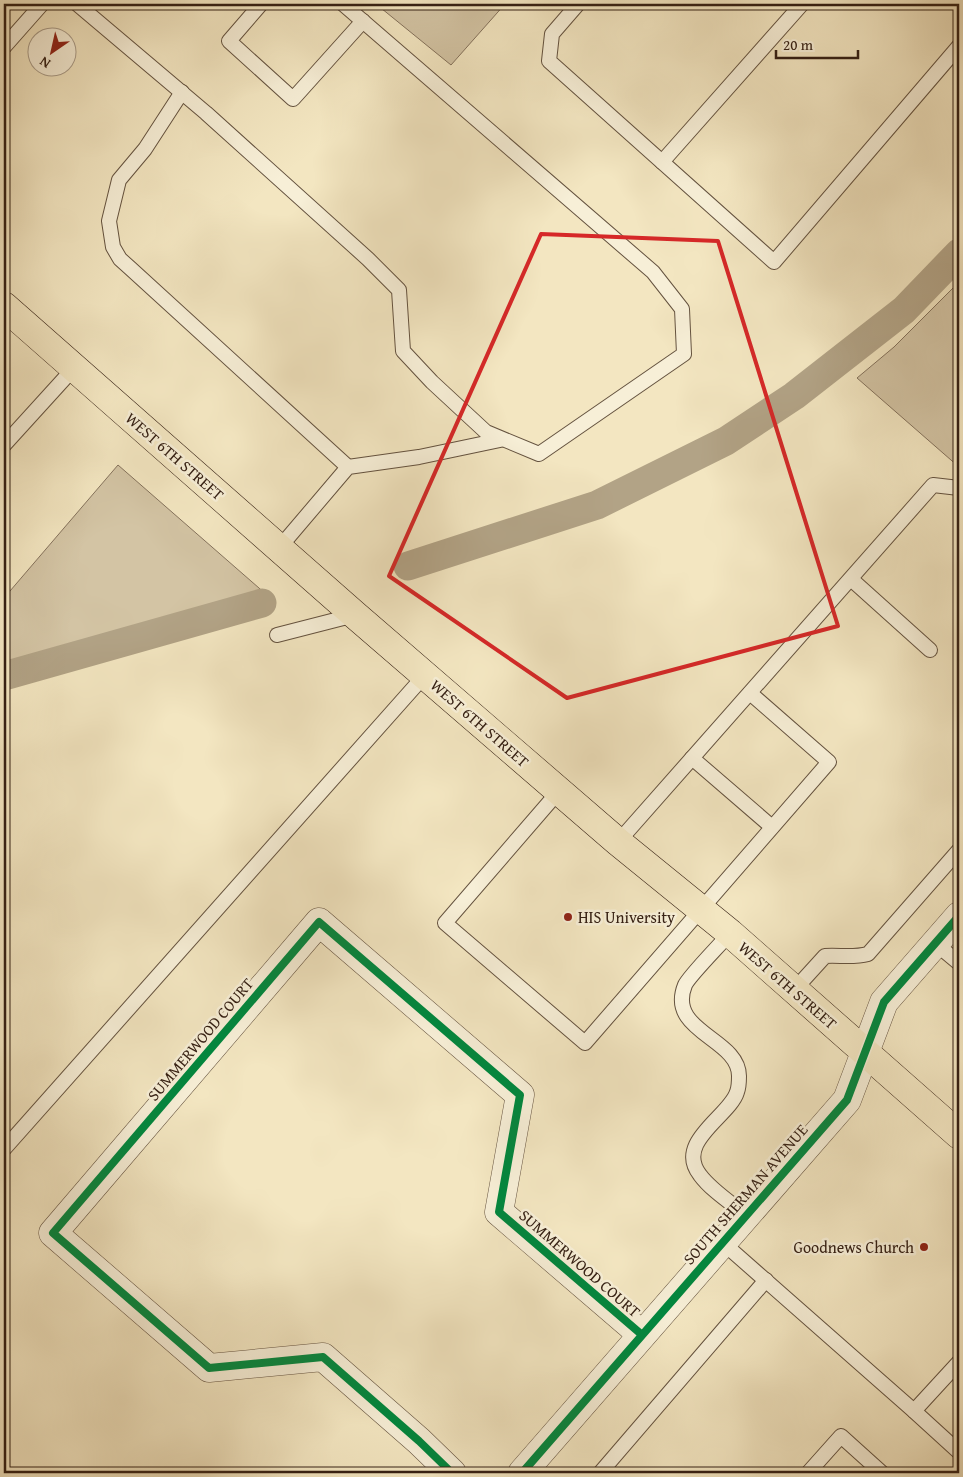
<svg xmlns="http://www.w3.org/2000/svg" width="963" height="1477" viewBox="0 0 963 1477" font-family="'Gentium Book Plus',serif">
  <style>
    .green { fill: #d3c4a4; stroke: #84725c }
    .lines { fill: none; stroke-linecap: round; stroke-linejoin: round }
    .canal { stroke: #b2a386; stroke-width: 29 }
    .lane-casing { stroke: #64523f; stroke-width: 16 }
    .street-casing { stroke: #64523f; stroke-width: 29 }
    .primary-casing { stroke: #352014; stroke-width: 29 }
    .lane { stroke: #f7efd7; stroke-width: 14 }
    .street { stroke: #f7efd7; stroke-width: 28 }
    .primary { stroke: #f3e6c1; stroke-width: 28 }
    .cycleway-casing { stroke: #f7efd7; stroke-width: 11 }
    .cycleway { stroke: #00873e; stroke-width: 8 }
    .marked { fill: none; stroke: #d62828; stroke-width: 4; stroke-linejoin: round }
    .poi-dot { fill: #8f2418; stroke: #f7efd7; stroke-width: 2 }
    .labels { text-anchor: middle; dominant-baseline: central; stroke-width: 5; stroke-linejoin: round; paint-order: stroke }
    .street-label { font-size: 16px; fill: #352014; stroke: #f7efd7 }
    .poi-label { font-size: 16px; fill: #352014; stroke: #f7efd7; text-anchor: start }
  </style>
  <rect width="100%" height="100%" fill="#f3e6c1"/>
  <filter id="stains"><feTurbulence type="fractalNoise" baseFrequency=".004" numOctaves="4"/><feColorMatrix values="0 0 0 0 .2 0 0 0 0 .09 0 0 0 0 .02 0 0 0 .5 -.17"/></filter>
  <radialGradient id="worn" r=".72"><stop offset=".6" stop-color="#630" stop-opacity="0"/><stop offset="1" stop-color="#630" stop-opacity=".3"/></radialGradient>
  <!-- green -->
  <g class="green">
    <polygon points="376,4 505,4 451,65"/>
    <polygon points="959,282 959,467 857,378 894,347"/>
    <polygon points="118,465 267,595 4,665 4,598"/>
  </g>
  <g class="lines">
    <!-- canal -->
    <g class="canal">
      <polyline points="408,566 597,505 726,441 794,396 904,310 959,253"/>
      <polyline points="4,676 262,603"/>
    </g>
    <!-- lane casing -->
    <g class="lane-casing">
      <g id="lane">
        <polyline points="77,4 206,113 368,259 399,290 403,351 432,382 486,432 539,454 684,354 682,309 653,272 343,4"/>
        <polyline points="261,4 229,41 293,99 363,21"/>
        <polyline points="578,4 552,34 549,61 774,262 959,46"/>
        <polyline points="4,47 42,4"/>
        <polyline points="182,92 145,149 119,180 109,221 113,247 120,259 130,268 348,467"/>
        <polyline points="662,162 802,4"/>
        <polyline points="4,445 74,368"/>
        <polyline points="280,547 348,467 419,457 500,440"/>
        <polyline points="851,579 930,650"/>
        <polyline points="277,635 355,615"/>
        <polyline points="692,758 772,827"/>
        <polyline points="559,791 445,923 585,1043 829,762 750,693"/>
        <polyline points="618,842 933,485 959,488"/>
        <path d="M730,933C721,944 689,976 685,985C666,1032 739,1038 739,1076C739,1081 739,1087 737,1092C730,1116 674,1142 700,1175C711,1190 731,1203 746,1215"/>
        <polyline points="935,943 959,963"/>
        <path d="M795,989L825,956C840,955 853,958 868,954L959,850"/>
        <polyline points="4,1149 425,675"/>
        <polyline points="722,1242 914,1411"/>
        <polyline points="959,1362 914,1411 959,1452"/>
        <polyline points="600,1473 766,1280"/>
        <polyline points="808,1473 841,1436 882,1473"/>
      </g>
    </g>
    <!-- street casing -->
    <g class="street-casing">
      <g id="street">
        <polyline points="452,1473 419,1441 323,1357 209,1368 53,1233 319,922 520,1095 499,1212 641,1334"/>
        <polyline points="522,1473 847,1100 884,1002 959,916"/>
      </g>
    </g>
    <!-- primary casing -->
    <g class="primary-casing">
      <polyline id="primary" points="4,306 355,615 618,842 730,933 959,1135"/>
    </g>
    <!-- lane -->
    <use href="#lane" class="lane"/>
    <!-- street -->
    <use href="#street" class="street"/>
    <!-- primary -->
    <use href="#primary" class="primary"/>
    <!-- cycleway casing -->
    <g class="cycleway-casing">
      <g id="cycleway">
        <polyline points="452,1473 419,1441 323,1357 209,1368 53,1233 319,922 520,1095 499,1212 641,1334"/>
        <polyline points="522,1473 847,1100 884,1002 959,916"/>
      </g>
    </g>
    <!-- cycleway -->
    <use href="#cycleway" class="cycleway"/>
  </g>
  <!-- marked area -->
  <path class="marked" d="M541,234L718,241L838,626L567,698L389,576Z"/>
  <!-- markers -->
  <g class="poi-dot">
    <circle cx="568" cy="917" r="5"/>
    <circle cx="924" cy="1247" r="5"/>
  </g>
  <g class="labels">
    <!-- street labels -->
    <g class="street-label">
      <text transform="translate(175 456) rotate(41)">WEST 6TH STREET</text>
      <text transform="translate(480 723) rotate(41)">WEST 6TH STREET</text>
      <text transform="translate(788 985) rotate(41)">WEST 6TH STREET</text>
      <text transform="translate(200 1039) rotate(-50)">SUMMERWOOD COURT</text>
      <text transform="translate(745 1194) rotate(-49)">SOUTH SHERMAN AVENUE</text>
      <text transform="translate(580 1263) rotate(41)">SUMMERWOOD COURT</text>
    </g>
    <!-- poi labels -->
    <g class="poi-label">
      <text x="578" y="917">HIS University</text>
      <text x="914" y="1247" text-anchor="end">Goodnews Church</text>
    </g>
  </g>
  <!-- margin -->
  <rect width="963" height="1477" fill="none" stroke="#f3e6c1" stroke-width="20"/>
  <rect x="5" y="5" width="953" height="1467" fill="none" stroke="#352014" stroke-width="2.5"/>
  <rect x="10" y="10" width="943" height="1457" fill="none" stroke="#352014"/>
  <!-- north arrow -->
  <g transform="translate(52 52) rotate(214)"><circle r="24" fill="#f7efd7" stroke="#a99c89"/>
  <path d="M0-4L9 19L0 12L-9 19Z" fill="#8f2418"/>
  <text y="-8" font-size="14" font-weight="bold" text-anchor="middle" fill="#352014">N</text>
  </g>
  <!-- scale -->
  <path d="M776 50v8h82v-8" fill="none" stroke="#352014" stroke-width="2.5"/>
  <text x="783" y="50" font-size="15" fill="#352014" stroke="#f7efd7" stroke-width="4" paint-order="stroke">20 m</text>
  <rect width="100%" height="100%" filter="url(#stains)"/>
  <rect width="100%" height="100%" fill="url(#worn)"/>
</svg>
